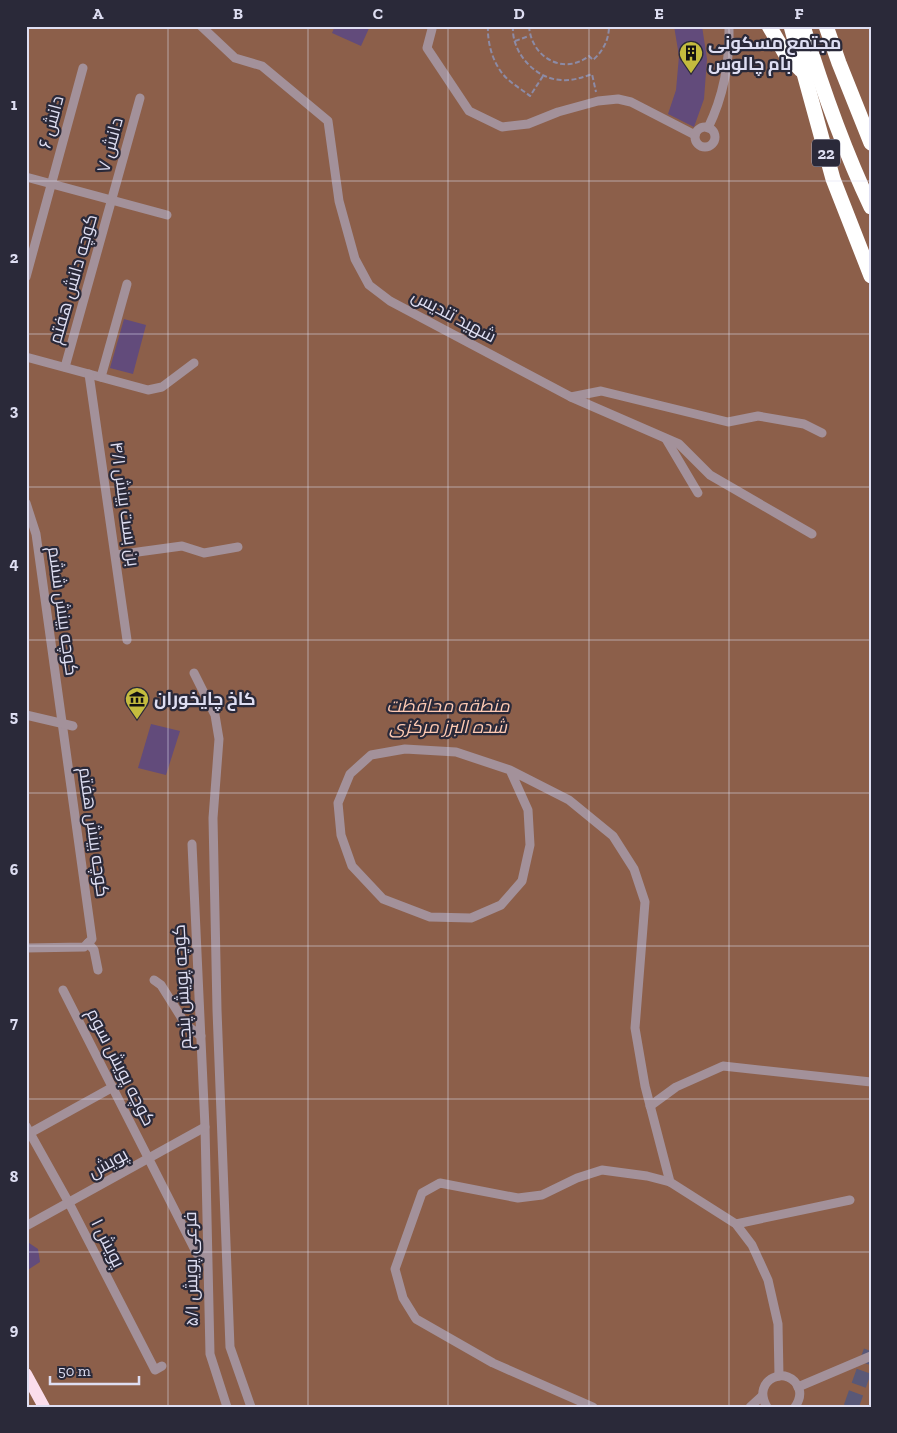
<svg xmlns="http://www.w3.org/2000/svg" width="897" height="1433" viewBox="0 0 897 1433" font-family="'Zilla Slab',Cairo,serif">
  <style>
    .green { fill: #8c5f4a }
    .building { fill: #624b7b }
    .lines { fill: none; stroke-linecap: round; stroke-linejoin: round }
    .highway-tunnel { stroke: #595877; stroke-width: 15; stroke-dasharray: 15 8; stroke-linecap: butt }
    .path { stroke: #8c8ba6; stroke-width: 2; stroke-dasharray: 5 2.5; stroke-linecap: butt }
    .minor { stroke: #a3919a; stroke-width: 9 }
    .major { stroke: #fbddec; stroke-width: 12 }
    .highway { stroke: #fff; stroke-width: 15 }
    .grid { fill: none; stroke: #dedef2; stroke-width: 1; stroke-opacity: 0.55 }
    .labels { text-anchor: middle; dominant-baseline: central; stroke-width: 4.5; stroke-linejoin: round; paint-order: stroke }
    .shield { fill: #2a2939; stroke: #a8a8ba; stroke-width: 1 }
    .shield-label { font-size: 16px; font-weight: bold; fill: #dedef2 }
    .poi-label { font-size: 18px; font-weight: bold; fill: #dedef2; stroke: #2a2939; text-anchor: start }
    .street-label { font-size: 18px; fill: #dedef2; stroke: #2a2939 }
    .park-label { font-size: 18px; font-style: italic; fill: #fecab3; stroke: #2a2939 }
    .neatline { fill: none; stroke: #dedef2; stroke-width: 2 }
    .grid-label { font-size: 16px; text-anchor: middle; font-weight: bold; fill: #dedef2 }
  </style>
  <rect width="100%" height="100%" fill="#424061"/>
  <!-- green -->
  <rect class="green" x="26" y="26" width="845" height="1381"/>
  <!-- building -->
  <g class="building">
    <polygon points="335,26 370,26 361,46 332,33"/>
    <polygon points="674,26 702,26 707,59 704,99 694,127 668,114 676,90 679,56"/>
    <polygon points="124,319 146,325 133,374 110,368"/>
    <polygon points="151,724 180,731 166,775 138,768"/>
    <polygon points="26,1241 38,1249 40,1262 26,1271"/>
  </g>
  <g class="lines">
    <!-- highway-tunnel -->
    <polyline class="highway-tunnel" points="851,1407 871,1351"/>
    <!-- path -->
    <g class="path">
      <path d="M488,26C487,46 495,70 511,82C517,87 524,91 530,96L543,76"/>
      <path d="M513,26C511,52 535,79 561,80C572,81 581,78 592,74L596,92"/>
      <path d="M529,26C531,57 563,76 589,56L593,60C603,51 609,40 609,26"/>
      <polyline points="515,41 529,36"/>
    </g>
    <!-- minor -->
    <g class="minor">
      <polyline points="201,26 235,58 262,66 328,121 339,201 355,259 369,285 390,301 571,397 679,444 710,475 812,534"/>
      <polyline points="431,26 432,29 427,48 469,111 502,127 528,124 558,112 598,101 618,99 631,102 695,135"/>
      <circle cx="705" cy="137" r="10"/>
      <path d="M708,128C724,95 730,62 729,26"/>
      <polyline points="26,177 167,215"/>
      <polyline points="26,277 83,68"/>
      <polyline points="26,357 148,390 162,387 194,363"/>
      <polyline points="65,367 140,98"/>
      <polyline points="89,374 127,640"/>
      <polyline points="101,377 127,284"/>
      <polyline points="571,397 601,391 728,422 758,416 804,424 822,433"/>
      <polyline points="666,439 698,493"/>
      <polyline points="26,503 36,534 92,939 84,947 26,948"/>
      <polyline points="116,555 182,546 204,553 238,547"/>
      <polyline points="194,673 215,715 219,739 213,818 217,1010 230,1347 251,1407"/>
      <polyline points="26,715 73,726"/>
      <polyline points="510,770 528,810 530,845 522,881 501,905 471,918 430,917 383,899 352,866 341,835 338,803 350,774 371,755 405,749 456,752 510,770 569,800 613,836 634,869 645,902 635,1028 645,1086 670,1182"/>
      <polyline points="192,844 205,1127 210,1354 227,1407"/>
      <polyline points="88,943 94,950 98,970"/>
      <polyline points="154,980 161,985 186,1025 201,1036"/>
      <polyline points="63,990 197,1254 207,1258"/>
      <polyline points="650,1106 676,1087 723,1066 871,1082"/>
      <polyline points="26,1126 69,1203 155,1370 162,1366"/>
      <polyline points="30,1133 113,1087"/>
      <polyline points="736,1224 850,1200"/>
      <polyline points="26,1226 205,1127"/>
      <polyline points="798,1387 871,1356"/>
      <polyline points="593,1407 493,1363 416,1319 403,1298 395,1269 422,1193 440,1183 518,1198 542,1195 577,1178 602,1170 647,1176 670,1182 736,1224 752,1245 768,1280 778,1324 779,1376"/>
      <polyline points="750,1407 762,1396"/>
      <path d="M767,1407C750,1379 790,1363 799,1389C801,1395 799,1401 795,1407"/>
    </g>
    <!-- major -->
    <polyline class="major" points="26,1374 44,1407"/>
    <!-- highway -->
    <g class="highway">
      <polyline points="769,26 786,55 801,70"/>
      <polyline points="791,26 833,179 871,276"/>
      <path d="M803,26C822,88 843,148 871,207"/>
      <polyline points="826,26 839,63 871,143"/>
    </g>
  </g>
  <!-- grid -->
  <path class="grid" d="M168,26V1407M308,26V1407M448,26V1407M589,26V1407M729,26V1407M26,181H871M26,334H871M26,487H871M26,640H871M26,793H871M26,946H871M26,1099H871M26,1252H871"/>
  <!-- icons -->
  <defs>
    <g id="building-pin" transform="scale(1.25)"><path d="M0 17L-7.5 6A9.5 9.5 0 1 1 7.5 6Z" fill="#c4bc3e" stroke="#2a2939"/><path d="M-4-6H4V6H1V3H-1V6H-4ZM-2.5-4.3h1.7v1.8h-1.7ZM.8-4.3h1.7v1.8H.8ZM-2.5-1h1.7V.8h-1.7ZM.8-1h1.7V.8H.8Z" fill="#111"/></g>
    <g id="museum-pin" transform="scale(1.25)"><path d="M0 17L-7.5 6A9.5 9.5 0 1 1 7.5 6Z" fill="#c4bc3e" stroke="#2a2939"/><path d="M0-6L6-3V-2H-6V-3ZM-5-1h2V3h-2ZM-1-1h2V3h-2ZM3-1h2V3H3ZM-6 4H6V6H-6Z" fill="#111"/></g>
  </defs>
  <g fill-rule="evenodd">
    <use href="#building-pin" x="691" y="53"/>
    <use href="#museum-pin" x="137" y="699"/>
  </g>
  <g class="labels">
    <!-- shield labels -->
    <rect class="shield" x="812" y="139.5" width="28" height="27" rx="4"/>
    <g class="shield-label">
      <text x="826" y="153">22</text>
    </g>
    <!-- poi labels -->
    <g class="poi-label">
      <text x="708" y="43">مجتمع مسکونی<tspan x="708" dy="21">بام چالوس</tspan></text>
      <text x="154" y="699">کاخ چایخوران</text>
    </g>
    <!-- street labels -->
    <g class="street-label">
      <text transform="translate(51 122) rotate(-75)">دانش ۶</text>
      <text transform="translate(110 145) rotate(-75)">دانش ۷</text>
      <text transform="translate(73 279) rotate(-74)">کوچه دانش هفتم</text>
      <text transform="translate(454 316) rotate(28)">شهید تندیس</text>
      <text transform="translate(125 504) rotate(82)">بن بست بینش ۴/۱</text>
      <text transform="translate(63 611) rotate(82)">کوچه بینش ششم</text>
      <text transform="translate(94 832) rotate(82)">کوچه بینش هفتم</text>
      <text transform="translate(182 987) rotate(-93)">کوچه پویش پنجم</text>
      <text transform="translate(121 1067) rotate(63)">کوچه پویش سوم</text>
      <text transform="translate(108 1163) rotate(-29)">پویش</text>
      <text transform="translate(108 1243) rotate(63)">پویش ۱</text>
      <text transform="translate(191 1269) rotate(-91)">فرعی پویش ۵/۱</text>
    </g>
    <!-- park labels -->
    <g class="park-label">
      <text x="448" y="706">منطقه محافظت<tspan x="448" dy="21">شده البرز مرکزی</tspan></text>
    </g>
  </g>
  <!-- border -->
  <rect width="897" height="1433" fill="none" stroke="#2a2939" stroke-width="55"/>
  <!-- scale -->
  <path d="M50 1376v8h89v-8" fill="none" stroke="#dedef2" stroke-width="2.5"/>
  <text x="58" y="1376" font-size="15" fill="#dedef2" stroke="#2a2939" stroke-width="4" paint-order="stroke">50 m</text>
  <rect x="28" y="28" width="842" height="1378" class="neatline"/>
  <g class="grid-label">
    <text x="98" y="19">A</text>
    <text x="238" y="19">B</text>
    <text x="378" y="19">C</text>
    <text x="519" y="19">D</text>
    <text x="659" y="19">E</text>
    <text x="799" y="19">F</text>
    <text x="14" y="110">1</text>
    <text x="14" y="263">2</text>
    <text x="14" y="416">3</text>
    <text x="14" y="569">4</text>
    <text x="14" y="722">5</text>
    <text x="14" y="875">6</text>
    <text x="14" y="1028">7</text>
    <text x="14" y="1182">8</text>
    <text x="14" y="1335">9</text>
  </g>
</svg>
